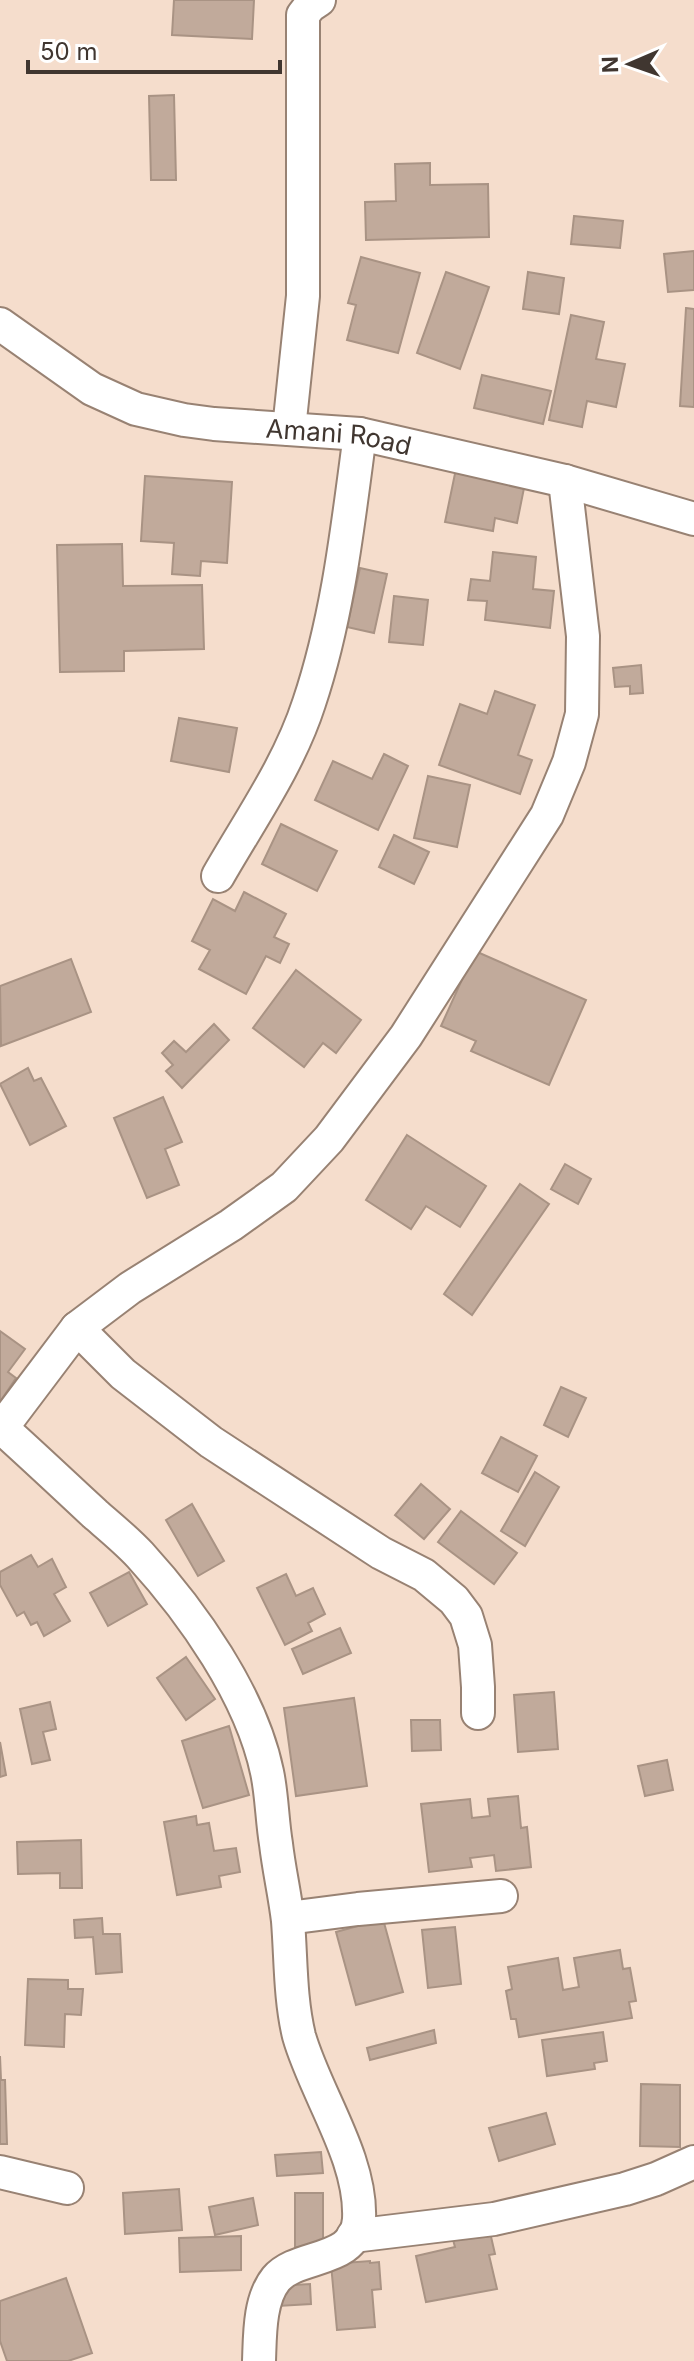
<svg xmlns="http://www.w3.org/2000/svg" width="694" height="2361" viewBox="0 0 694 2361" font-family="Inter,sans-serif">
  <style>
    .building { fill: #c1aa9b; stroke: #a99384; stroke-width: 2 }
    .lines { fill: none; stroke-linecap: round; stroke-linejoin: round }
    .minor-casing { stroke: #988273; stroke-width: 36 }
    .minor { stroke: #fff; stroke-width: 32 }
    .labels { text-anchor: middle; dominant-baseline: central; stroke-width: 8; stroke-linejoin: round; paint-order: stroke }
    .street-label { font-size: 26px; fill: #403630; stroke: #fff }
  </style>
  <rect width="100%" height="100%" fill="#f5ddcc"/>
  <!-- building -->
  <g class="building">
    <polygon points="174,0 254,0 252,39 172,35"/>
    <polygon points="174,95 176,180 151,180 149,96"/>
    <polygon points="430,163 430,185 488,184 489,237 366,240 365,202 396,201 395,164"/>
    <polygon points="574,216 623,221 620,248 571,244"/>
    <polygon points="694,251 694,290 668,292 664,254"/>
    <polygon points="361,257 420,273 398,353 347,340 356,305 348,303"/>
    <polygon points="446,272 489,287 460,369 417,353"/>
    <polygon points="528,272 564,278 559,314 523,309"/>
    <polygon points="686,308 694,309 694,407 680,406"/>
    <polygon points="571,315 604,322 596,359 625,364 616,407 587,401 582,427 549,420"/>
    <polygon points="482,375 551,391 543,424 474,408"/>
    <polygon points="457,464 526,478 517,523 495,518 493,531 445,522"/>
    <polygon points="145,476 232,482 227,563 201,561 200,576 172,574 174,543 141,541"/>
    <polygon points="122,544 123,586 202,585 204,649 124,651 124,671 60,672 57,545"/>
    <polygon points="493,552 536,557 533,589 554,591 550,628 485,620 487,601 468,600 471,579 490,581"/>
    <polygon points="360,568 387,574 374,633 347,627"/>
    <polygon points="394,596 428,600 423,645 389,642"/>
    <polygon points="641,665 643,693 630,694 630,686 615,687 613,668"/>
    <polygon points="495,691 535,705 518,755 532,760 520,794 439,765 460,704 487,714"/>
    <polygon points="179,718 237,728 229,772 171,761"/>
    <polygon points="384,754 408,766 378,830 315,800 333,761 372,779"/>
    <polygon points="428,776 470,785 457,847 414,838"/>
    <polygon points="281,824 337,851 317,891 262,864"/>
    <polygon points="394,835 429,852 414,884 379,867"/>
    <polygon points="244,892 286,914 274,937 289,944 280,963 266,956 246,994 199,969 210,950 192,941 213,899 235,911"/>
    <polygon points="475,951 586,1000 549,1085 471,1051 476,1041 441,1026"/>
    <polygon points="71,959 91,1012 1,1046 0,986"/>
    <polygon points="296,970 361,1020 336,1053 323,1043 304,1067 253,1028"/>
    <polygon points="214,1024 229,1040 182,1088 166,1071 173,1065 162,1053 174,1041 186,1052"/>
    <polygon points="28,1068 34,1081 41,1078 66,1126 30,1145 0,1084"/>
    <polygon points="163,1097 182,1142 165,1149 179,1185 147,1198 114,1118"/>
    <polygon points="407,1135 486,1186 460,1227 426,1206 411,1229 366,1200"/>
    <polygon points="565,1164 591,1179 578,1204 551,1189"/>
    <polygon points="520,1184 549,1204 472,1315 444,1294"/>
    <polygon points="0,1331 25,1349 8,1372 16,1378 0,1402"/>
    <polygon points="561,1387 586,1398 568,1437 544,1425"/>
    <polygon points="501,1437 537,1456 518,1492 482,1473"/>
    <polygon points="535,1472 559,1487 525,1546 501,1531"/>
    <polygon points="421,1484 450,1509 424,1539 395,1515"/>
    <polygon points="192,1504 224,1561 198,1576 166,1520"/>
    <polygon points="461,1511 517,1553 494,1584 438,1542"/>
    <polygon points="31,1555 38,1567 52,1559 66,1587 54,1594 70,1621 44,1636 37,1622 31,1625 24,1612 17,1616 0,1585 0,1572"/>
    <polygon points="129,1572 147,1604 108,1626 90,1593"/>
    <polygon points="286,1574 296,1596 313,1588 325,1614 308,1623 312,1631 285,1645 257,1588"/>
    <polygon points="340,1628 351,1653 303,1674 292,1649"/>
    <polygon points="186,1657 215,1699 186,1720 157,1678"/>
    <polygon points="554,1692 558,1749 518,1752 514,1695"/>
    <polygon points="354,1698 367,1786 296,1796 284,1708"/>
    <polygon points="50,1702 56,1729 43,1732 50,1760 32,1764 20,1709"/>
    <polygon points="411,1720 440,1720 441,1750 412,1751"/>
    <polygon points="229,1726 249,1795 203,1808 182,1741"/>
    <polygon points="0,1742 6,1775 0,1777"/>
    <polygon points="667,1760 673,1790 645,1796 638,1766"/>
    <polygon points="518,1796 521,1828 527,1827 531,1867 496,1871 494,1855 470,1858 472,1867 429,1872 421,1804 470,1799 472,1818 490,1816 488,1799"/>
    <polygon points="196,1816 197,1825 209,1823 214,1851 236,1848 240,1872 219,1876 221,1887 177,1895 164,1822"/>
    <polygon points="81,1840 82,1888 60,1888 60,1873 18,1874 17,1842"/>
    <polygon points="102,1918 103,1934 120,1934 122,1972 96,1974 93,1937 75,1938 74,1920"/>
    <polygon points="383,1919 403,1992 356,2005 336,1932"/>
    <polygon points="455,1927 461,1984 428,1988 422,1930"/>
    <polygon points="620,1950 623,1969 630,1968 636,2001 629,2002 632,2018 519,2037 516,2019 511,2019 506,1991 512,1989 508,1967 558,1958 563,1990 579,1987 574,1958"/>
    <polygon points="28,1979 68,1980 68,1989 83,1989 81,2015 65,2014 64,2047 25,2045"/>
    <polygon points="434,2030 436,2043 370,2060 367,2048"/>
    <polygon points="603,2032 607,2061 594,2063 595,2069 547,2076 542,2040"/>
    <polygon points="0,2056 1,2080 5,2080 7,2144 0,2144"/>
    <polygon points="641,2084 680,2085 680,2147 640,2146"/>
    <polygon points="546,2113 555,2144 499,2161 489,2128"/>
    <polygon points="321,2152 323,2173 277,2176 275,2155"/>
    <polygon points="179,2189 182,2230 125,2234 123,2193"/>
    <rect x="295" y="2193" width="28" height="54"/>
    <polygon points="253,2198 258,2225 215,2235 209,2207"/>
    <polygon points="489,2228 495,2254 489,2255 497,2289 426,2302 416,2256 455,2247 452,2236"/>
    <polygon points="241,2236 241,2270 180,2272 179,2238"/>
    <polygon points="370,2261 370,2263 379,2262 381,2289 372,2290 375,2327 337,2330 331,2264"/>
    <polygon points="66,2278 92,2353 68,2361 7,2361 0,2341 0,2301"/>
    <polygon points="310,2284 311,2304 278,2306 277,2286"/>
  </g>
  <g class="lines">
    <!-- minor casing -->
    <g class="minor-casing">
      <g id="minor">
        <path id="s1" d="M0,324L92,389L136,409L184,420L214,424L360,434L565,481L694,519"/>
        <polyline points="289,429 303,296 303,15 310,6 319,0"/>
        <path d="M218,876C250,820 289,765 309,703C338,617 348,524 360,434"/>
        <polyline points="77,1328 123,1374 211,1442 381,1553 424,1575 454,1600 466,1616 475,1645 478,1687 478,1713"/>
        <path d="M2,1428C33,1456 64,1485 95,1514C110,1527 126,1540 140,1555C192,1612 251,1695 267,1772C272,1795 272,1820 276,1844C279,1870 285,1895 288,1921C291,1959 290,1999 299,2036C315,2093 362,2158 359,2219C356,2264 298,2253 276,2279C259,2300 260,2336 259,2361"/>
        <polyline points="0,1430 77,1328 130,1288 231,1225 284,1187 329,1139 406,1036 547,815 569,762 582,714 583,636 565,481"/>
        <polyline points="288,1918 358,1909 501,1896"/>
        <polyline points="0,2172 67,2188"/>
        <polyline points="353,2236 494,2219 625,2189 656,2179 694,2162"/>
      </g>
    </g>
    <!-- minor -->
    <use href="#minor" class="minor"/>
  </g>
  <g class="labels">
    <!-- street labels -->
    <g class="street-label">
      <text stroke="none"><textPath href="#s1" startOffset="366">Amani Road</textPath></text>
    </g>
  </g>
  <!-- north arrow -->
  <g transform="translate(630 64) rotate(268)" stroke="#ffffff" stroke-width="6" paint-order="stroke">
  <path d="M0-6L14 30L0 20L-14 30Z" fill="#403630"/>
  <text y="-12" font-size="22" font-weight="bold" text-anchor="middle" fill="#403630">N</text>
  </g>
  <!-- scale -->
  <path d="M28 60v12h252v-12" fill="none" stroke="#403630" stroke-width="4"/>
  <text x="40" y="60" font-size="24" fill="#403630" stroke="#ffffff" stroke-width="6" paint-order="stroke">50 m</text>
</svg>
